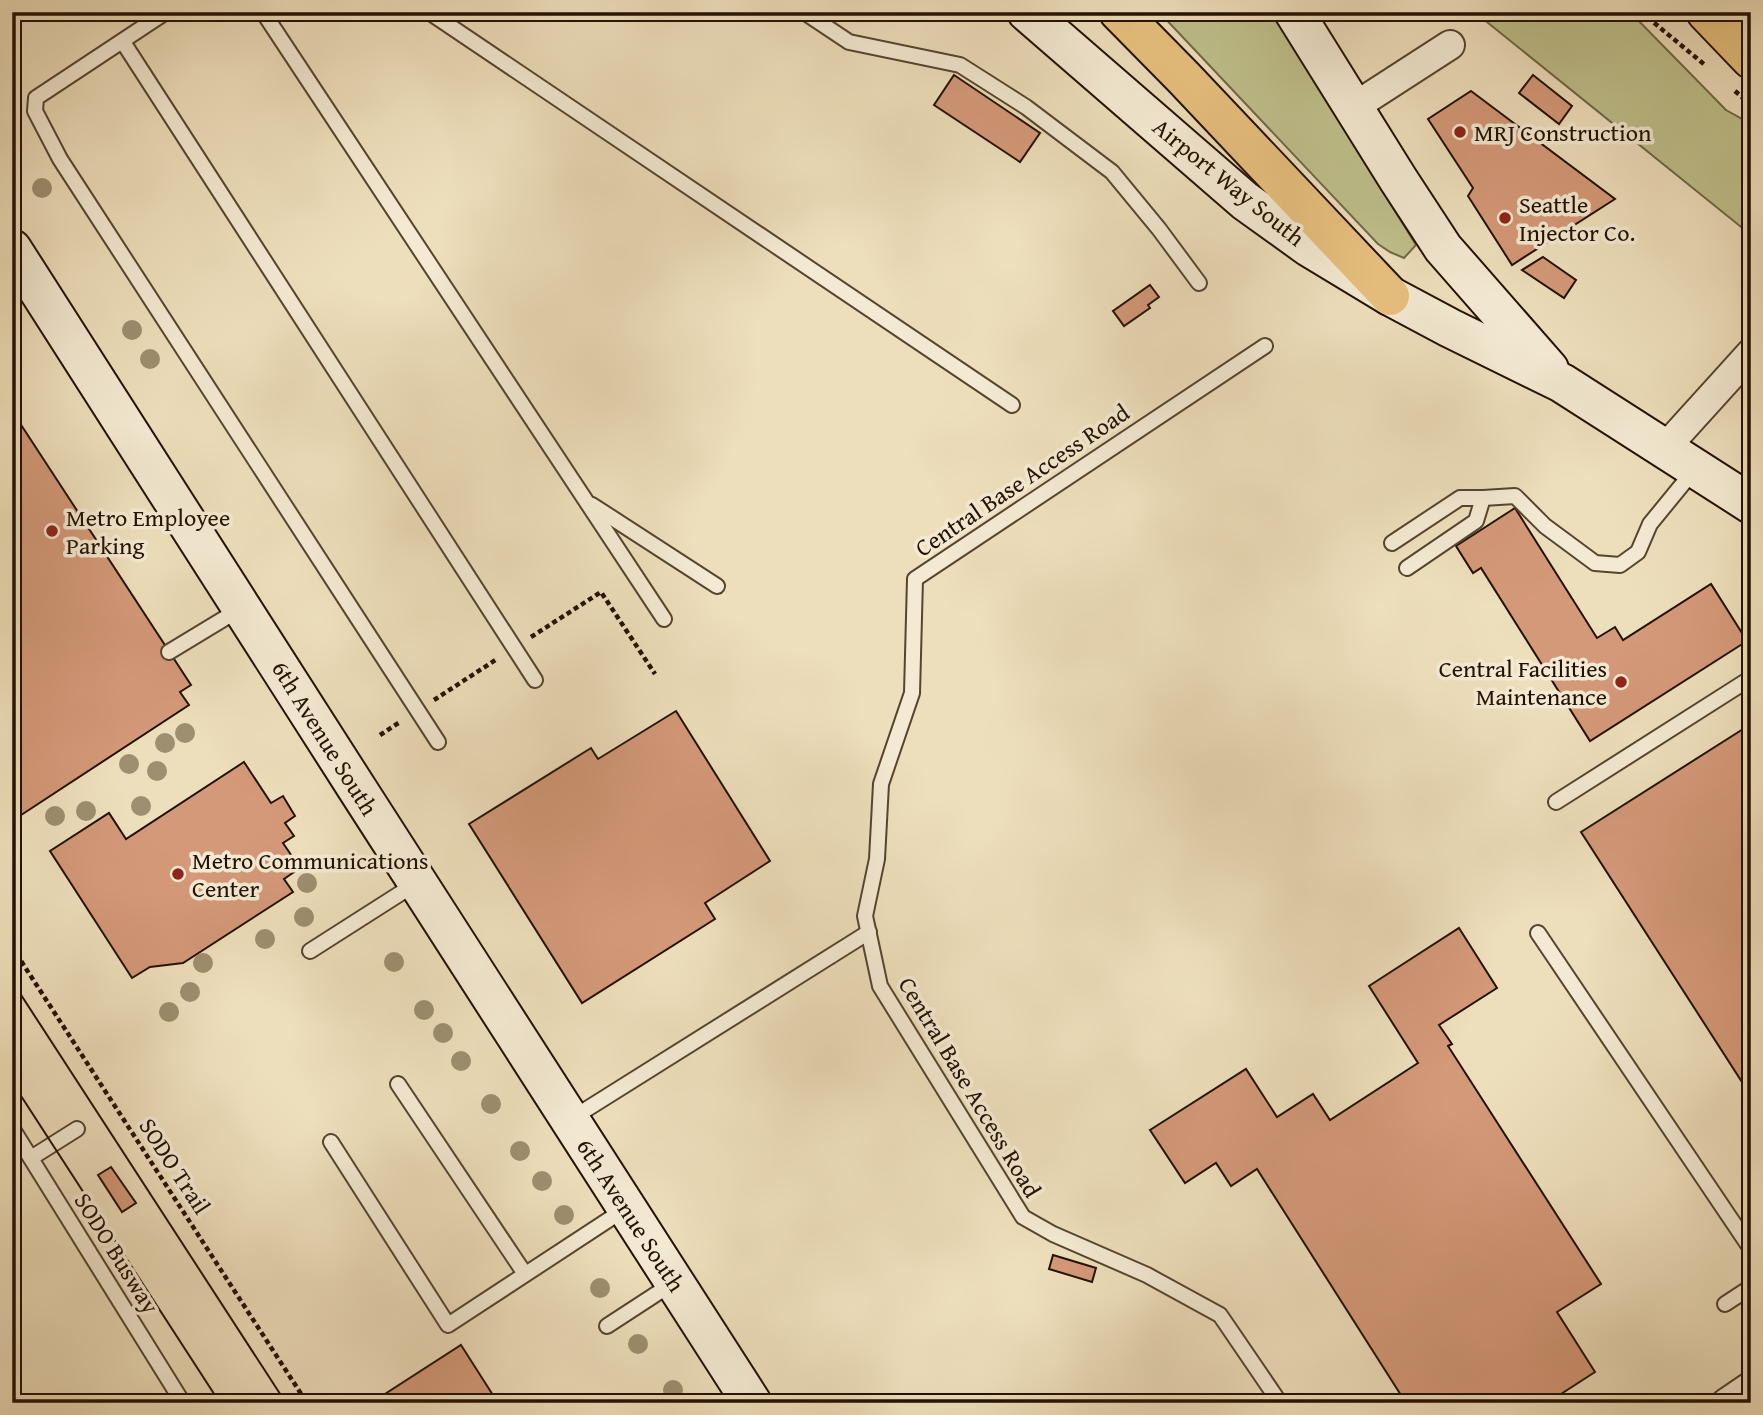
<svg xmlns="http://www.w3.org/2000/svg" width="1763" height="1415" viewBox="0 0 1763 1415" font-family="'Gentium Book Plus',serif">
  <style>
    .green { fill: #bfc08c; stroke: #716846; stroke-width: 2 }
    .building { fill: #d49979; stroke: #231100; stroke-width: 2 }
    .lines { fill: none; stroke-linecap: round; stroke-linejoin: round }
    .lane-casing { stroke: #56442f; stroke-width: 18 }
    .street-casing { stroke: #56442f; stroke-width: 32 }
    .secondary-casing { stroke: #231100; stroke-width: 42 }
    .highway-casing { stroke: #231100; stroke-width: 42 }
    .path { stroke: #231100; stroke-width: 4.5; stroke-dasharray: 5 3.5; stroke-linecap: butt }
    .lane { stroke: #f4ead3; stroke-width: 14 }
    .street { stroke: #f4ead3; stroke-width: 28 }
    .secondary { stroke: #f4ead3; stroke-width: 38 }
    .highway { stroke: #e7c07e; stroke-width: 38 }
    .tram { stroke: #231100; stroke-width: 2 }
    .tree { fill: #9d8f70 }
    .poi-dot { fill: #8f2418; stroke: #f4ead3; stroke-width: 2.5 }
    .labels { text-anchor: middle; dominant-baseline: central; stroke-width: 7; stroke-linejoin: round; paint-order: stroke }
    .poi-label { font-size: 24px; fill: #231100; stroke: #f4ead3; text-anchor: start }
    .street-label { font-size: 24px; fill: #231100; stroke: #f4ead3 }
  </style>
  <rect width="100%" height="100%" fill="#eedfbc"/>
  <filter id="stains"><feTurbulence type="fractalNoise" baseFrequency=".00286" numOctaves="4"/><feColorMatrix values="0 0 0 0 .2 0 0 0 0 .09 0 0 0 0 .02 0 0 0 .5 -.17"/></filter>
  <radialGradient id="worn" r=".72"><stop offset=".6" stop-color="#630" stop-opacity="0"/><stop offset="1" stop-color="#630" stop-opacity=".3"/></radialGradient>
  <!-- green -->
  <g class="green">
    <polygon points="1159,12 1272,12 1416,245 1404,258 1390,252 1378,244"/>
    <polygon points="1477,12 1630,12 1726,110 1751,124 1751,235 1482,18"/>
  </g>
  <!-- building -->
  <g class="building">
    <polygon points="954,75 1040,133 1020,162 934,105"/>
    <polygon points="1533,75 1572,106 1559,124 1519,93"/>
    <polygon points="1471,91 1615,199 1512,265 1468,196 1473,188 1428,119"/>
    <polygon points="1543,257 1576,280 1564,298 1522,270"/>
    <polygon points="1150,285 1159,297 1148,305 1150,308 1124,326 1113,311"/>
    <polygon points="12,411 191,685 180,692 189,705 12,821"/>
    <polygon points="1515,508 1597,638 1615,627 1623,640 1711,584 1747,641 1590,741 1481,568 1473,573 1456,546"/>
    <polygon points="676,711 770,861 705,903 715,919 582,1003 469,824 591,748 598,759"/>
    <polygon points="1751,724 1751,1096 1581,832"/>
    <polygon points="244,762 271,803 283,796 295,816 285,823 294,836 283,843 300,868 284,879 293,892 183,963 150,967 132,978 50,851 109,813 126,839"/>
    <polygon points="1459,928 1497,988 1439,1025 1452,1044 1448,1046 1601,1284 1557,1312 1595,1372 1547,1403 1406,1403 1257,1169 1231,1186 1216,1163 1185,1183 1150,1130 1246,1069 1277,1117 1313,1094 1330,1120 1418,1063 1369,986"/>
    <polygon points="111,1167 136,1203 122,1212 98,1175"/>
    <polygon points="1053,1255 1096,1268 1092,1282 1049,1269"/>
    <polygon points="461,1345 498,1403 371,1403"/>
  </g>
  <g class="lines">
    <!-- lane casing -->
    <g class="lane-casing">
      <g id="lane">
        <polyline points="166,12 36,98 35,111 60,159 438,742"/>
        <polyline points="263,12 664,619"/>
        <polyline points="429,12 1012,405"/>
        <polyline points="804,12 849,42 960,65 1026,107 1112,172 1159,229 1199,283"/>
        <polyline points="123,42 535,680"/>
        <polyline points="1265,346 915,579 912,693 881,784 877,859 865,916 880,986 1023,1217 1053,1234 1147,1275 1220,1315 1280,1403"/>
        <polyline points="592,505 717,586"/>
        <polyline points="1392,543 1460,498 1483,498 1515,496 1545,526 1595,563 1620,565 1638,552 1650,524 1695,469"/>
        <polyline points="1407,568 1476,521 1483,498"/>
        <polyline points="169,652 240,609"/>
        <polyline points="1556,802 1751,678"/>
        <polyline points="1538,933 1751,1249"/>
        <polyline points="310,951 415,884"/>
        <polyline points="398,1084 525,1274"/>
        <polyline points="571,1119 869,932"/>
        <polyline points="12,1128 183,1403"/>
        <polyline points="331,1142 448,1325 625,1209"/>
        <polyline points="31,1158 77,1129"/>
        <polyline points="1725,1304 1751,1287"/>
        <polyline points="607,1326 673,1283"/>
      </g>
    </g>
    <!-- street casing -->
    <g class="street-casing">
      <g id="street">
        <polyline points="1354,107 1450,45"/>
        <polyline points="1665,448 1751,353"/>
        <polyline points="1726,1403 1751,1386"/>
      </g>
    </g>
    <!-- secondary casing -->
    <g class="secondary-casing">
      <g id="secondary">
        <polyline points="1027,12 1245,201 1309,247 1390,296 1450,328 1562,383 1751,504"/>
        <polyline points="1294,12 1398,179 1443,248 1549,369"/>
        <path d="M12,249C259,634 503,1019 752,1403"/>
      </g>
    </g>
    <!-- highway casing -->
    <g class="highway-casing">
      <g id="highway">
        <polyline points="1119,12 1184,78 1390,296"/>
        <polyline points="1706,12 1751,59"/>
      </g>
    </g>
    <!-- path -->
    <g class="path">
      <polyline points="1641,12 1705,65"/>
      <polyline points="1735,91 1751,105"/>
      <polyline points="531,637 601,592 655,674"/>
      <polyline points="434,700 497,659"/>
      <polyline points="380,735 400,722"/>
      <polyline points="12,947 307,1403"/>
    </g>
    <!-- lane -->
    <use href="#lane" class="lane"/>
    <!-- street -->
    <use href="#street" class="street"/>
    <!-- secondary -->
    <use href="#secondary" class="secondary"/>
    <!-- highway -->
    <use href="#highway" class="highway"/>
    <!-- tram -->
    <g class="tram">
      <polyline points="12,981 286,1403"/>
      <polyline points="12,1082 220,1403"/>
    </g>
  </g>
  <!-- trees -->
  <g class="tree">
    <circle cx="42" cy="188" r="10"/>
    <circle cx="132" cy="330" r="10"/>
    <circle cx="150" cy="359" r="10"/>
    <circle cx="185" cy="733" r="10"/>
    <circle cx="165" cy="743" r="10"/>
    <circle cx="129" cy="764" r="10"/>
    <circle cx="157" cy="771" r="10"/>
    <circle cx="141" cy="806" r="10"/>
    <circle cx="86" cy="811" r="10"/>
    <circle cx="55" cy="816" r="10"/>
    <circle cx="307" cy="883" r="10"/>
    <circle cx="304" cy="917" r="10"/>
    <circle cx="265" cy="939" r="10"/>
    <circle cx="394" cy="962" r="10"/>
    <circle cx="203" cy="963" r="10"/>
    <circle cx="190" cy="992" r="10"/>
    <circle cx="424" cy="1010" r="10"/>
    <circle cx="169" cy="1012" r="10"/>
    <circle cx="443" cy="1033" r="10"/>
    <circle cx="461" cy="1061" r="10"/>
    <circle cx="491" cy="1104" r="10"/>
    <circle cx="520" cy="1151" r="10"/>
    <circle cx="542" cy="1181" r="10"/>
    <circle cx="564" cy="1215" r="10"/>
    <circle cx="600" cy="1288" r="10"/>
    <circle cx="638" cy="1344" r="10"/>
    <circle cx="673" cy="1390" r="10"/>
  </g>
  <!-- markers -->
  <g class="poi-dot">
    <circle cx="1460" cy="132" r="7"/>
    <circle cx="1505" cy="218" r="7"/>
    <circle cx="52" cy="531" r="7"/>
    <circle cx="1621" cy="682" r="7"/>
    <circle cx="178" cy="874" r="7"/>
  </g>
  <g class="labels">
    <!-- poi labels -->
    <g class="poi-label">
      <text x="1474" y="132">MRJ Construction</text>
      <text x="1519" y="204">Seattle<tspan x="1519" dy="28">Injector Co.</tspan></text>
      <text x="66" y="517">Metro Employee<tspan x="66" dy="28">Parking</tspan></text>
      <text x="1607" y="668" text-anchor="end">Central Facilities<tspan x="1607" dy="28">Maintenance</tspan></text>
      <text x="192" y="860">Metro Communications<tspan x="192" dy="28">Center</tspan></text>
    </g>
    <!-- street labels -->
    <g class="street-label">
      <text transform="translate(1229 182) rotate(39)">Airport Way South</text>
      <text transform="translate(1022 480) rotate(-34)">Central Base Access Road</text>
      <text transform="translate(325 738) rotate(58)">6th Avenue South</text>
      <text transform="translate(970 1087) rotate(59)">Central Base Access Road</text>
      <text transform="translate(175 1166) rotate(57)">SODO Trail</text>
      <text transform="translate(631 1215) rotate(57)">6th Avenue South</text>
      <text transform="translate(117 1253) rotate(58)">SODO Busway</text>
    </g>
  </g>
  <!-- margin -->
  <rect width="1763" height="1415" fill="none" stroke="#eedfbc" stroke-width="42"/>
  <rect x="14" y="14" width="1735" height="1387" fill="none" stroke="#231100" stroke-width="3.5"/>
  <rect x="21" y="21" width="1721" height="1373" fill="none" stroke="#231100" stroke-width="2"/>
  <rect width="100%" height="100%" filter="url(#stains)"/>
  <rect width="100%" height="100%" fill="url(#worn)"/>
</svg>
